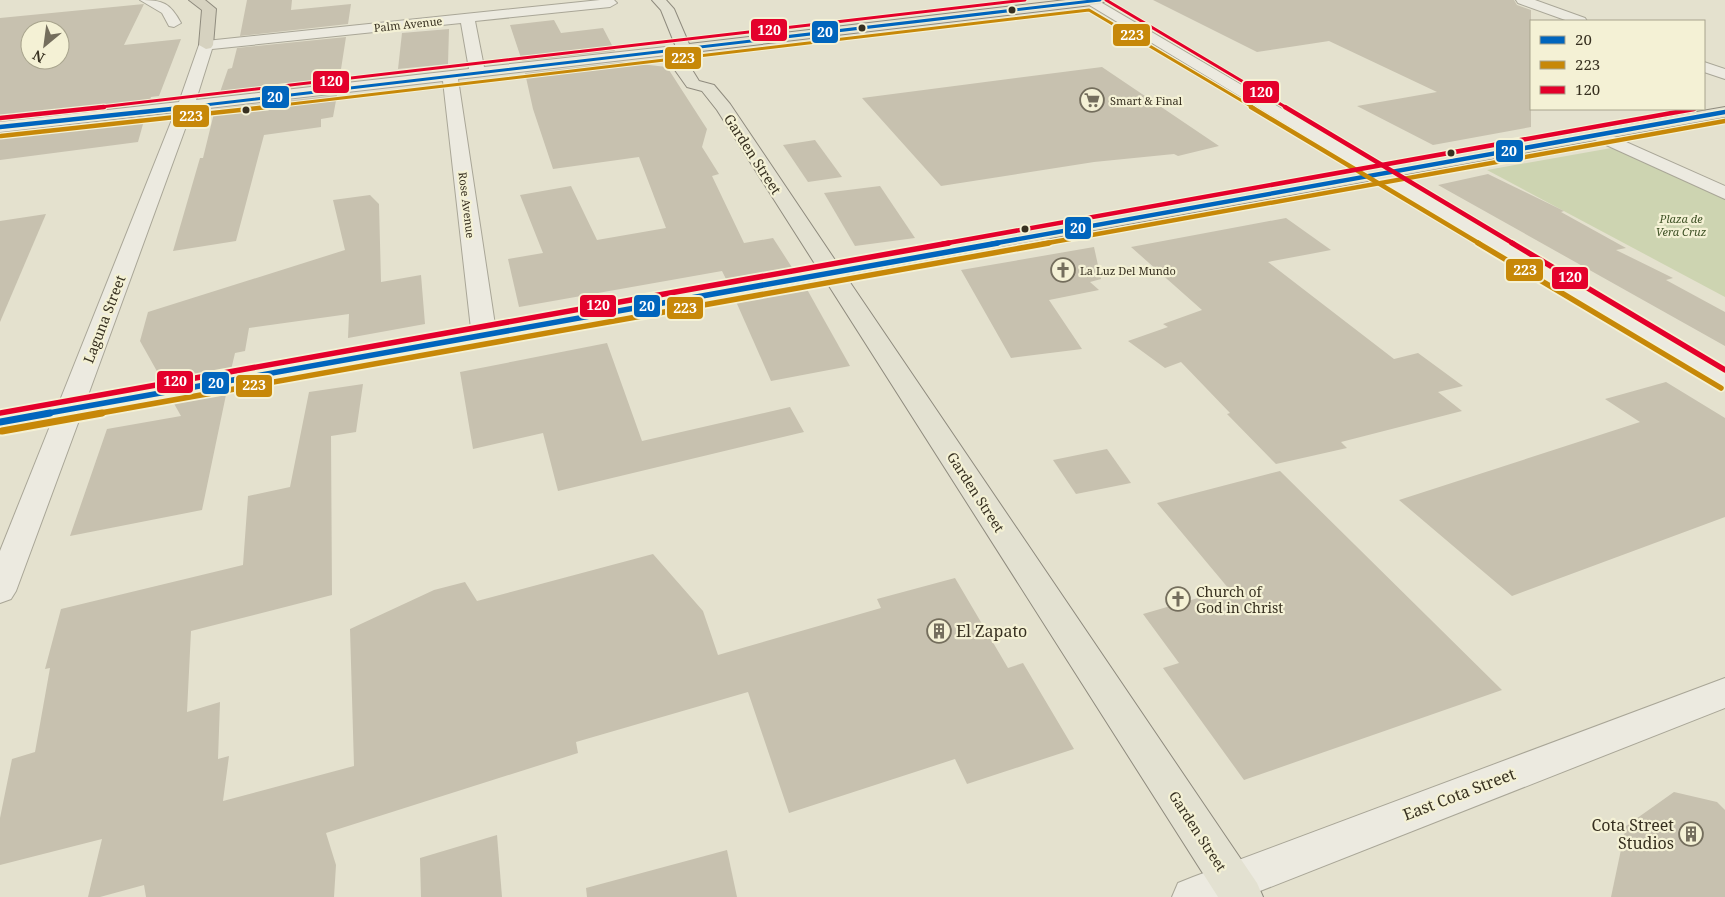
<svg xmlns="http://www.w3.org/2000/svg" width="1725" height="897" viewBox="0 0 1725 897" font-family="'Noto Serif',serif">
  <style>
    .green { fill: #cdd4b1 }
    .building { fill: #c7c1af; fill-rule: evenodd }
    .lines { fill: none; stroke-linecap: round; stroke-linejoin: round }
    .minor-casing { stroke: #a9a697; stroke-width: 2 }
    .major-casing { stroke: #8f8b7e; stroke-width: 2 }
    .highway-casing { stroke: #8f8b7e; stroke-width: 2 }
    .minor { fill: #eceae0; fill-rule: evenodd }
    .major { fill: #e3e1d1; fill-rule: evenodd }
    .highway { fill: #d6d2c0; fill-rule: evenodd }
    .bus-1-far3-casing { stroke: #f4f1d5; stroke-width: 5 }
    .bus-1-far2-casing { stroke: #f4f1d5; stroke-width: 7 }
    .bus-1-far1-casing { stroke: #f4f1d5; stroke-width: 9 }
    .bus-1-casing { stroke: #f4f1d5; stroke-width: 11 }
    .bus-2-far3-casing { stroke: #f4f1d5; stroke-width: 5 }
    .bus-2-far2-casing { stroke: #f4f1d5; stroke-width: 7 }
    .bus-2-far1-casing { stroke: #f4f1d5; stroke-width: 9 }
    .bus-2-casing { stroke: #f4f1d5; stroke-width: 11 }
    .bus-3-far2-casing { stroke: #f4f1d5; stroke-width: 5 }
    .bus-3-far1-casing { stroke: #f4f1d5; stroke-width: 7 }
    .bus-3-casing { stroke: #f4f1d5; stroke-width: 9 }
    .bus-1-far3 { stroke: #0065bd; stroke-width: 3 }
    .bus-1-far2 { stroke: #0065bd; stroke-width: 4.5 }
    .bus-1-far1 { stroke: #0065bd; stroke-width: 5.5 }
    .bus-1 { stroke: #0065bd; stroke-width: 7 }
    .bus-2-far3 { stroke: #c78808; stroke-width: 3 }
    .bus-2-far2 { stroke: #c78808; stroke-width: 4.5 }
    .bus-2-far1 { stroke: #c78808; stroke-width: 5.5 }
    .bus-2 { stroke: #c78808; stroke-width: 7 }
    .bus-3-far2 { stroke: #e4002b; stroke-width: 3 }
    .bus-3-far1 { stroke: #e4002b; stroke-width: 4.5 }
    .bus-3 { stroke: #e4002b; stroke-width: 5.5 }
    .bus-dot { fill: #373020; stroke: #f4f1d5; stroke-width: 2 }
    .labels { text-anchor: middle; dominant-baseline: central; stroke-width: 4.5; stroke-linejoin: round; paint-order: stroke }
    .far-street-label { font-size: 11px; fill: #373020; stroke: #f4f1d5 }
    .far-poi-label { font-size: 11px; fill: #373020; stroke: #f4f1d5; text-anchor: start }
    .far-park-label { font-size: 11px; font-style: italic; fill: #405327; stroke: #f4f1d5 }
    .street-label { font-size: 14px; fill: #373020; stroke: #f4f1d5 }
    .poi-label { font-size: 14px; fill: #373020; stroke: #f4f1d5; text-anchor: start }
    .near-poi-label { font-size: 16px; fill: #373020; stroke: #f4f1d5; text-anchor: start }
    .near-street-label { font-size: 16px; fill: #373020; stroke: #f4f1d5 }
    .line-badge { stroke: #f4f1d5; stroke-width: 2 }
    .badge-label { font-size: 14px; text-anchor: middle; font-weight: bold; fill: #fff }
  </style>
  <rect width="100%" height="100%" fill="#e4e1ce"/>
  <!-- green -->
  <polygon class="green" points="1617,147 1725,197 1725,297 1487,170"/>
  <!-- building -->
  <g class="building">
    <polygon points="247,0 292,0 291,10 351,4 348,24 240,36"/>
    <polygon points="1153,0 1514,0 1517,5 1531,10 1531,127 1433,145 1357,106 1437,92 1329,41 1257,52"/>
    <path d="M144,4L124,45L181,39L159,96L151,97L149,103L0,120V18ZM30,30H60V60H30Z"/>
    <polygon points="554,20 561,33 603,28 615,51 522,61 510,25"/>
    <polygon points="449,29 448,64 398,69 402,33"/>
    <polygon points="346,37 339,82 219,95 228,69 232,68 237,48"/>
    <polygon points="622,62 667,67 707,129 702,147 719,174 712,176 744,243 773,238 793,269 727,281 722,271 519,307 508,259 543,253 520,195 571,186 597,240 666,228 639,157 553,169 533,109 525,73"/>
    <polygon points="1102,67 1219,146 1178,156 1174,154 1094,162 941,186 862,98"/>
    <polygon points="337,95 333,117 321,119 321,127 264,135 236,241 173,251 200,158 203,158 215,109"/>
    <polygon points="145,117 138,142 0,160 0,134"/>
    <polygon points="815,140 842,177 808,182 783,145"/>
    <polygon points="1488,174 1564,211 1561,212 1626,248 1616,250 1673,278 1666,280 1725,312 1725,346 1438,185"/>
    <polygon points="880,186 915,238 855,246 824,193"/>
    <polygon points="370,195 379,204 381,282 421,275 425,324 348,338 349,314 249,328 245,351 235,353 231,370 163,382 140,341 148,312 345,250 333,200"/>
    <polygon points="46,214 0,322 0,221"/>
    <polygon points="1286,218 1331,250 1268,262 1394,359 1418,353 1463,386 1438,392 1462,411 1341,442 1347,448 1276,464 1227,414 1230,413 1181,362 1165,368 1128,341 1168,327 1163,324 1202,310 1131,247"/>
    <polygon points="1094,247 1101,279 1090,282 1099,290 1049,300 1082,349 1011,358 961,270"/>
    <polygon points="804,284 850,366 771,381 734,297"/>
    <polygon points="607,343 642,441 790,407 804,432 558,491 543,433 473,449 460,372"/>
    <polygon points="1666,382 1725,418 1725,517 1512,596 1399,500 1640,422 1605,399"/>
    <polygon points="363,384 356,432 331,436 332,595 191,631 187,712 220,702 218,759 229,756 223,801 354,766 350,629 434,590 465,582 477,601 653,554 703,611 718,655 881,608 877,599 955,578 1008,668 1023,663 1074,749 967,784 955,759 789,813 748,692 576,742 578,753 326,833 336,865 334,897 146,897 144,885 100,897 88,897 102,839 0,865 0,818 12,759 35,752 50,668 45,669 61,609 243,565 248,496 290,487 309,392"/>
    <polygon points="227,390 202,510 70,536 107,429 181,416 172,400"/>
    <polygon points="1107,449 1131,483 1076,494 1053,460"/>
    <polygon points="1280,471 1502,690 1244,780 1163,668 1179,663 1143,614 1229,589 1157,503"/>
    <polygon points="1674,792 1717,802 1725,810 1725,897 1611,897 1626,826"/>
    <polygon points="497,835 502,897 421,897 420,858"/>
    <polygon points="727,850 737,897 587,897 586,888"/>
  </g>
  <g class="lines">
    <!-- minor casing -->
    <g class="minor-casing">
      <g id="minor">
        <path d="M140,0C163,0 170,3 181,23L174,27L169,26L162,13Z"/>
        <path d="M600,0H614L617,3L610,7L475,21L484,67L684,45L691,49L684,53L458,79L495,325L831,264L839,266L842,271L839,276L81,415L16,591L11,599L0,603V551L52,421L0,430V414L59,403L175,112L0,132V122L179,102L199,45L206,41ZM461,23L469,69L196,100L212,49ZM443,81L471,329L87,398L192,110Z"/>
        <polygon points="1081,0 1097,0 1725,369 1725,388 1716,385"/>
        <polygon points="1516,0 1535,0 1585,18 1587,21 1568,21 1518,3"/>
        <polygon points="1704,62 1725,69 1725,79 1704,72"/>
        <polygon points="1599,130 1725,186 1725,199 1593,139 1590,135 1593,131"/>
        <polygon points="1725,678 1725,708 1245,897 1172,897 1178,883 1193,877"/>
      </g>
    </g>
    <!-- major casing -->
    <g class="major-casing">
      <polygon id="major" points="652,0 666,0 674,9 689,44 1066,0 1107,0 1100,4 693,52 686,60 699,81 714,85 730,104 837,263 1725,107 1725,117 845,275 1257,883 1263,897 1218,897 717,110 702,91 687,87 670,63 670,58 678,52 661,10"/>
    </g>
    <!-- highway casing -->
    <g class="highway-casing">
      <polygon id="highway" points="189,0 205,0 216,9 213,45 211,48 206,49 199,45 202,10"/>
    </g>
    <!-- minor -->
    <use href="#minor" class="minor"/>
    <!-- major -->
    <use href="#major" class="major"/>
    <!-- highway -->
    <use href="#highway" class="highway"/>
    <!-- bus-1-far3 casing -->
    <g class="bus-1-far3-casing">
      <polyline id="bus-1-far3" points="179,108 1100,0"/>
    </g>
    <!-- bus-1-far2 casing -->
    <g class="bus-1-far2-casing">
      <g id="bus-1-far2">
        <polyline points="0,127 190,107"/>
        <polyline points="991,244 1725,112"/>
      </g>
    </g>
    <!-- bus-1-far1 casing -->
    <g class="bus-1-far1-casing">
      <polyline id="bus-1-far1" points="43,414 998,243"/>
    </g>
    <!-- bus-1 casing -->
    <g class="bus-1-casing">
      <polyline id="bus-1" points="0,422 50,413"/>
    </g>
    <!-- bus-2-far3 casing -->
    <g class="bus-2-far3-casing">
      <polyline id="bus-2-far3" points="257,108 1089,10 1254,108"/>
    </g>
    <!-- bus-2-far2 casing -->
    <g class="bus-2-far2-casing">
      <g id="bus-2-far2">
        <polyline points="1251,107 1480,244"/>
        <polyline points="1,136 267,107"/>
        <polyline points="1042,244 1725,121"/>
      </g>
    </g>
    <!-- bus-2-far1 casing -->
    <g class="bus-2-far1-casing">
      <g id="bus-2-far1">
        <polyline points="1478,243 1721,388"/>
        <polyline points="95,414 1049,243"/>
      </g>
    </g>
    <!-- bus-2 casing -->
    <g class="bus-2-casing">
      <polyline id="bus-2" points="2,431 102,413"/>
    </g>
    <!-- bus-3-far2 casing -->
    <g class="bus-3-far2-casing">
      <g id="bus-3-far2">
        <polyline points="1106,0 1287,108"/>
        <polyline points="92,108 1025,0"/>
      </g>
    </g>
    <!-- bus-3-far1 casing -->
    <g class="bus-3-far1-casing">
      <g id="bus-3-far1">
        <polyline points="1285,107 1514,244"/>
        <polyline points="0,118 104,107"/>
        <polyline points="942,244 1694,109"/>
      </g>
    </g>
    <!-- bus-3 casing -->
    <g class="bus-3-casing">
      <g id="bus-3">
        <polyline points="1512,243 1725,370"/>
        <polyline points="0,413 949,243"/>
      </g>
    </g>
    <!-- bus-1-far3 -->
    <use href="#bus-1-far3" class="bus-1-far3"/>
    <!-- bus-1-far2 -->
    <use href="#bus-1-far2" class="bus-1-far2"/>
    <!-- bus-1-far1 -->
    <use href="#bus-1-far1" class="bus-1-far1"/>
    <!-- bus-1 -->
    <use href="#bus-1" class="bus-1"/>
    <!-- bus-2-far3 -->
    <use href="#bus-2-far3" class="bus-2-far3"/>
    <!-- bus-2-far2 -->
    <use href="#bus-2-far2" class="bus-2-far2"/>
    <!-- bus-2-far1 -->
    <use href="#bus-2-far1" class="bus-2-far1"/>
    <!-- bus-2 -->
    <use href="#bus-2" class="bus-2"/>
    <!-- bus-3-far2 -->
    <use href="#bus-3-far2" class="bus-3-far2"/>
    <!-- bus-3-far1 -->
    <use href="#bus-3-far1" class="bus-3-far1"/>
    <!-- bus-3 -->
    <use href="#bus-3" class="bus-3"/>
  </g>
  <!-- icons -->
  <defs>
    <g id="supermarket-ring" transform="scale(1.25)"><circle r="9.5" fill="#f4f1d5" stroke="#746e5d" stroke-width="1.5"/><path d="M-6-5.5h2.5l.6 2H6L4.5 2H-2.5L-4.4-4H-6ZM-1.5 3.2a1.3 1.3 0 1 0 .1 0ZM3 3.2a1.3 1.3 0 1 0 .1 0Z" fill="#746e5d"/></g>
    <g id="church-ring" transform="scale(1.25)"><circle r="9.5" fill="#f4f1d5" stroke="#746e5d" stroke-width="1.5"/><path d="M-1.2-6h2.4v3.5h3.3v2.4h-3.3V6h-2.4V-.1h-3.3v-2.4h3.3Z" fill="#746e5d"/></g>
    <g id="building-ring" transform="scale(1.25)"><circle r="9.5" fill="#f4f1d5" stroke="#746e5d" stroke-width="1.5"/><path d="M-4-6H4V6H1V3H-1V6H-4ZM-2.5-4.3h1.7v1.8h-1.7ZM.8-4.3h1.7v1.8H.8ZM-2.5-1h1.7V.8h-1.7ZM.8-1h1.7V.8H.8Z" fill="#746e5d"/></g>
  </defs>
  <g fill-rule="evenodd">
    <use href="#supermarket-ring" x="1092" y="100"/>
    <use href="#church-ring" x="1063" y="270"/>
    <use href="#church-ring" x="1178" y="599"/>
    <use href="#building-ring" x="939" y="631"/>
    <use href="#building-ring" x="1691" y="834"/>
  </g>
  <!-- markers -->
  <g class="bus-dot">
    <circle cx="1012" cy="10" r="4.5"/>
    <circle cx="862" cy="28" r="4.5"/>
    <circle cx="246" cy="110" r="4.5"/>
    <circle cx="1451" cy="153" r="4.5"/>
    <circle cx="1025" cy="229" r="4.5"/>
  </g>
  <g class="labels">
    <!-- far-street labels -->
    <g class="far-street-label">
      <text transform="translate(408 24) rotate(-6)">Palm Avenue</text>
      <text transform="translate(467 205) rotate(83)">Rose Avenue</text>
    </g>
    <!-- far-poi labels -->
    <g class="far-poi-label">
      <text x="1110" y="100">Smart &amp; Final</text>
      <text x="1080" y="270">La Luz Del Mundo</text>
    </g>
    <!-- far-park labels -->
    <g class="far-park-label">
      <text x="1681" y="218">Plaza de<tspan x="1681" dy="13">Vera Cruz</tspan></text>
    </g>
    <!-- street labels -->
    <g class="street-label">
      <text transform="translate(753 154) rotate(57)">Garden Street</text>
      <text transform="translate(104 319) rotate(-69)">Laguna Street</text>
      <text transform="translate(976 492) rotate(57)">Garden Street</text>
      <text transform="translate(1198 831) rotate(57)">Garden Street</text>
    </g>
    <!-- poi labels -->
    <g class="poi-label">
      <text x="1196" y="591">Church of<tspan x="1196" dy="16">God in Christ</tspan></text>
    </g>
    <!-- near-poi labels -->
    <g class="near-poi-label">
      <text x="956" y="631">El Zapato</text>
      <text x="1674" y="825" text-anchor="end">Cota Street<tspan x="1674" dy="18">Studios</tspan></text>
    </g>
    <!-- near-street labels -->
    <g class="near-street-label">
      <text transform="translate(1459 794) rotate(-21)">East Cota Street</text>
    </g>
  </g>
  <g class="line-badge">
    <rect x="750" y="18" width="38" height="24" rx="5" fill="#e4002b"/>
    <rect x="811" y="20" width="28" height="24" rx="5" fill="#0065bd"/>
    <rect x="1112" y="23" width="39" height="24" rx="5" fill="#c78808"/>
    <rect x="664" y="46" width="38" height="24" rx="5" fill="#c78808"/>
    <rect x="312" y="70" width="38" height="24" rx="5" fill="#e4002b"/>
    <rect x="1242" y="80" width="38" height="24" rx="5" fill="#e4002b"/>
    <rect x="261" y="85" width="29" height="24" rx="5" fill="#0065bd"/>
    <rect x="172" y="104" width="38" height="24" rx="5" fill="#c78808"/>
    <rect x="1495" y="139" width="29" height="24" rx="5" fill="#0065bd"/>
    <rect x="1064" y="216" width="28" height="24" rx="5" fill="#0065bd"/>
    <rect x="1505" y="258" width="39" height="24" rx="5" fill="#c78808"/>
    <rect x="1551" y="266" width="38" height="24" rx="5" fill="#e4002b"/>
    <rect x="579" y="294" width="38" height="24" rx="5" fill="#e4002b"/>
    <rect x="633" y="294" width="28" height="24" rx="5" fill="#0065bd"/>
    <rect x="666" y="296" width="38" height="24" rx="5" fill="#c78808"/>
    <rect x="156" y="370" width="38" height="24" rx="5" fill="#e4002b"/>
    <rect x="201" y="371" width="29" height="24" rx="5" fill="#0065bd"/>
    <rect x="235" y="374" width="38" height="24" rx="5" fill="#c78808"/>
  </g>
  <g class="badge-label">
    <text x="769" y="35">120</text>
    <text x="825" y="37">20</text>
    <text x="1132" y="40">223</text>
    <text x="683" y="63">223</text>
    <text x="331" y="86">120</text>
    <text x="1261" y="97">120</text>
    <text x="275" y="102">20</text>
    <text x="191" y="121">223</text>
    <text x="1509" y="156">20</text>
    <text x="1078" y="233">20</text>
    <text x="1525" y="275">223</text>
    <text x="1570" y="282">120</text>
    <text x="598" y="310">120</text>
    <text x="647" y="311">20</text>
    <text x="685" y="313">223</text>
    <text x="175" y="386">120</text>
    <text x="216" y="388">20</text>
    <text x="254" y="390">223</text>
  </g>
  <!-- legend -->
  <rect x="1530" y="20" width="175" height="90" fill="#f4f1d5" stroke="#a8a48d"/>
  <rect x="1540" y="36" width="25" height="8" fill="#0065bd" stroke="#a8a48d"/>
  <text x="1575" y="45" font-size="15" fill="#373020">20</text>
  <rect x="1540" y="61" width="25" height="8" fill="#c78808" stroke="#a8a48d"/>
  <text x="1575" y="70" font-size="15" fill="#373020">223</text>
  <rect x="1540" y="86" width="25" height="8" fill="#e4002b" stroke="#a8a48d"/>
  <text x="1575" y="95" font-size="15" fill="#373020">120</text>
  <!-- north arrow -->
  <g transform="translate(45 45) rotate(209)"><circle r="24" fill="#f4f1d5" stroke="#a8a48d"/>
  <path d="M0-4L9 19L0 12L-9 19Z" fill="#746e5d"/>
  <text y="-8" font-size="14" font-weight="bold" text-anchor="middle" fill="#373020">N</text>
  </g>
</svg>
